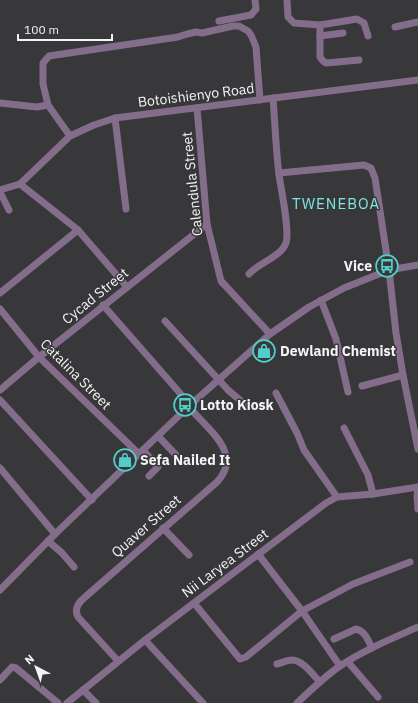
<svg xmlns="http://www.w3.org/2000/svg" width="418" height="703" viewBox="0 0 418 703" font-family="'IBM Plex Sans',sans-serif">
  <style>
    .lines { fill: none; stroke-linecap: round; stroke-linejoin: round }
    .minor { stroke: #836d8b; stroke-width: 7 }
    .labels { text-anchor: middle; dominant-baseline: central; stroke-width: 3; stroke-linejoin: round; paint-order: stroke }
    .street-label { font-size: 14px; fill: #f4f4f6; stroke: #38373a }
    .poi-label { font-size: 14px; font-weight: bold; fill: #f4f4f6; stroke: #38373a; text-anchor: start }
    .neighbourhood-label { font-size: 15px; letter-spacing: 1px; fill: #7ce8e4; stroke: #38373a }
  </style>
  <rect width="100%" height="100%" fill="#38373a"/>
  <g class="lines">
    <!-- minor -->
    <g class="minor">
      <polyline points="287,0 288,17 294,23 320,25 357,19 364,23 368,36"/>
      <polyline points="219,21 251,15 256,9 255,0"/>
      <polyline points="320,25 320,57 323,61 326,63 359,60"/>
      <polyline points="395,27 418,22"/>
      <polyline points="320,36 343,33"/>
      <polyline points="0,103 37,107 48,105"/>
      <polyline points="197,108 207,224 221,281 270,334"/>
      <polyline points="115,118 126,209"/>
      <polyline points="70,136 48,105 43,84 43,63 49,56 178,37 187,34 196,32 202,33 233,26 239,26 248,31 251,35 256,47 260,100"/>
      <polyline points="279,173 364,165 371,168 375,178 389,270 396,333 403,375 418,449"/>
      <polyline points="20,184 78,230 127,287"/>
      <polyline points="0,190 20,184 70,136 94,125 115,118 418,80"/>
      <polyline points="0,192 9,210"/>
      <path d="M249,274C258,263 281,257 286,243C290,231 281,189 279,175C276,150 275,124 273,98"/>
      <polyline points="0,293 78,230"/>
      <polyline points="321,300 336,339 348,392"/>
      <path d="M103,305L179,392C183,397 186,403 189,407C207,429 244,453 217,482L84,598C78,603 74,609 78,617L118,661"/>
      <polyline points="0,309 39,357 139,454"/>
      <polyline points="165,321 228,390 241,401 250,406"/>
      <polyline points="362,386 403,375"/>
      <polyline points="0,390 39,357 207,224"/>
      <polyline points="276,393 297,433 304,450 337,497"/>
      <polyline points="0,400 92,500"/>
      <polyline points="344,428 368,475 373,494"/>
      <polyline points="158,436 176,455"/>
      <polyline points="143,450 158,467 149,476"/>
      <polyline points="0,468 55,534"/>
      <polyline points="418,487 417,496 418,509"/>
      <polyline points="163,528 189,555"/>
      <polyline points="48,541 62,553 74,567"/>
      <polyline points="258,554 302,611 340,666"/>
      <polyline points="0,590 55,534 189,406 270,334 309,307 344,288 389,270 418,265"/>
      <polyline points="194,603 240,659 246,657 302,611 353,584 410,562"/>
      <path d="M334,639L356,629C365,631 368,640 372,648"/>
      <polyline points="145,640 203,703"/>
      <polyline points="348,662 378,697"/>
      <path d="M277,664C282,663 287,660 292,660C303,660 313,675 320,682"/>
      <polyline points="0,680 12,667 16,668 58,703"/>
      <polyline points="83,690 96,703"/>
      <polyline points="67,703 145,640 326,503 337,497 373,494 418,487"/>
      <path d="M297,703C311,690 324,677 340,666C364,650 391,639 418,627"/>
    </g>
  </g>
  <!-- icons -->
  <defs>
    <g id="bus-ring" transform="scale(1.15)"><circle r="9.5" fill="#38373a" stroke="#53cdca" stroke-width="1.5"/><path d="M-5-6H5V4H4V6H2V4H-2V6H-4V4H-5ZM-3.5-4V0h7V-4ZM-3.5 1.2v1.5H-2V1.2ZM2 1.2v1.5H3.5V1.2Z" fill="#53cdca"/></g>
    <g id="shop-ring" transform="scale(1.15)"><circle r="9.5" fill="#38373a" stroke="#53cdca" stroke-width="1.5"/><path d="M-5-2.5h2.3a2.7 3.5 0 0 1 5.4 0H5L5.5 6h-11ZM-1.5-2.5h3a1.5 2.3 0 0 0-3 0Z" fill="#53cdca"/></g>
  </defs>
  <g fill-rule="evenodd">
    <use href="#bus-ring" x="387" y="266"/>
    <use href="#shop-ring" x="264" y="351"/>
    <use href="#bus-ring" x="185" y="405"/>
    <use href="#shop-ring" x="125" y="460"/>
  </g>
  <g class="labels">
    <!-- street labels -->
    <g class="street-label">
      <text transform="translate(196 95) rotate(-7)">Botoishienyo Road</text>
      <text transform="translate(192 184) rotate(-96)">Calendula Street</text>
      <text transform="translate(95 296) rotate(-39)">Cycad Street</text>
      <text transform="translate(76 374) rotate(45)">Catalina Street</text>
      <text transform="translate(146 526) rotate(-41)">Quaver Street</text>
      <text transform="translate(225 563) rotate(-37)">Nii Laryea Street</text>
    </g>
    <!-- poi labels -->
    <g class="poi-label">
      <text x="372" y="266" text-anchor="end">Vice</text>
      <text x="280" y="351">Dewland Chemist</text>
      <text x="200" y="405">Lotto Kiosk</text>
      <text x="140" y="460">Sefa Nailed It</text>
    </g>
    <!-- neighbourhood labels -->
    <g class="neighbourhood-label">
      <text x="336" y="203">TWENEBOA</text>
    </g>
  </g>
  <!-- north arrow -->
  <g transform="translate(36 667) rotate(319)" stroke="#38373a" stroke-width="3" paint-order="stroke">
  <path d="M0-3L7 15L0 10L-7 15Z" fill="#f4f4f6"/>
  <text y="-6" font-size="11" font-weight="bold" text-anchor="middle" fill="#f4f4f6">N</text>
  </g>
  <!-- scale -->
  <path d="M18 34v6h94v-6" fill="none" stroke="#f4f4f6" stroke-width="2"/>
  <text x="24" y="34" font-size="12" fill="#f4f4f6" stroke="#38373a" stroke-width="3" paint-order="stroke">100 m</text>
</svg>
